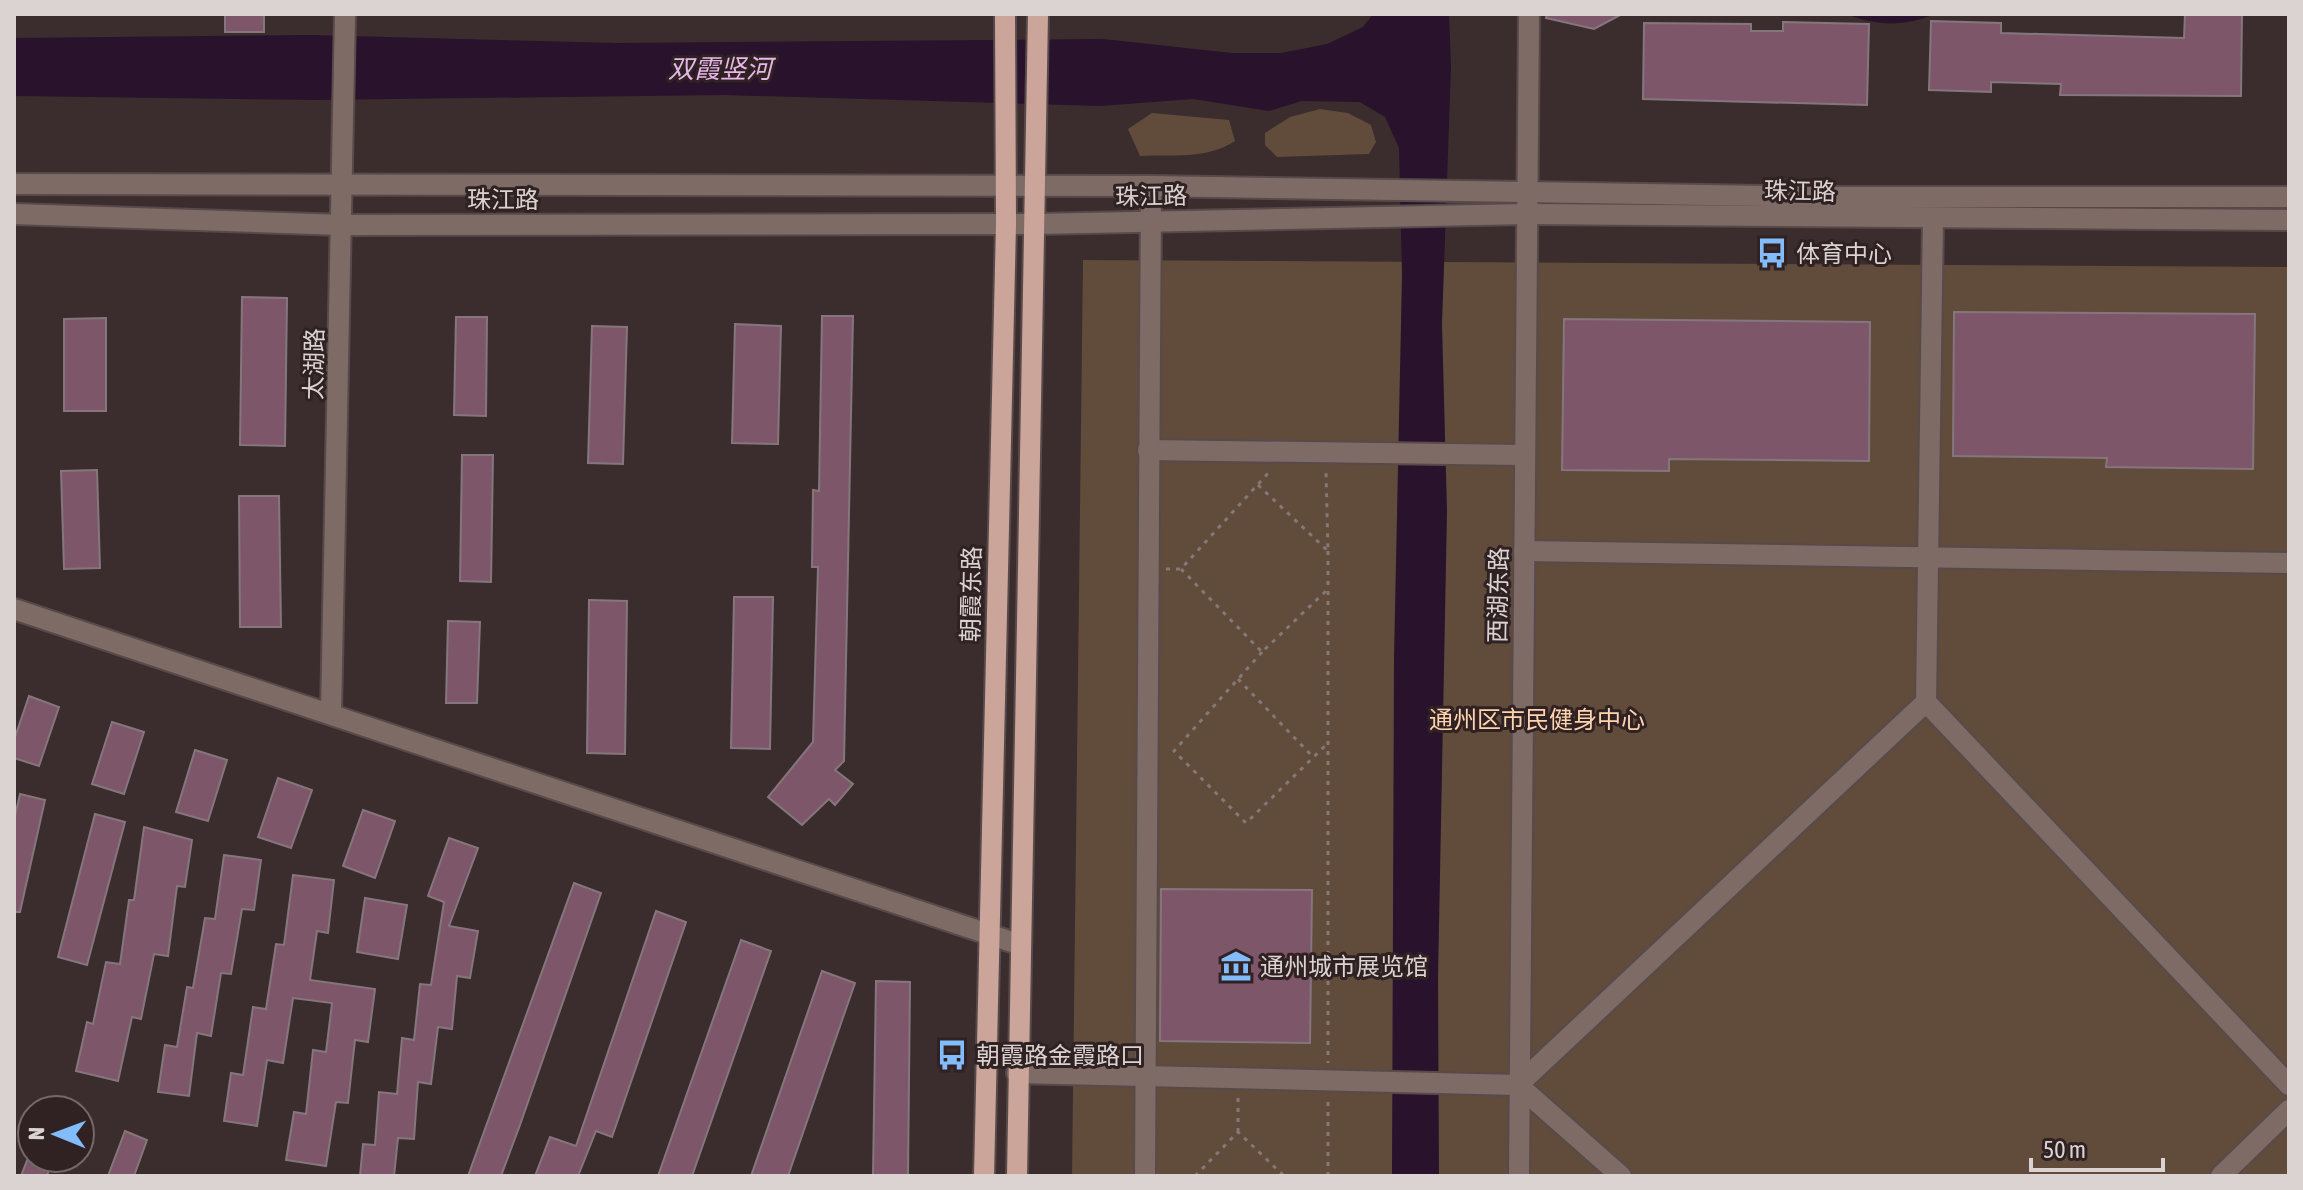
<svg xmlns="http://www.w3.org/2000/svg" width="2303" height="1190" viewBox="0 0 2303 1190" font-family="'Asap Condensed','Noto Sans SC',sans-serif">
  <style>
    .green { fill: #614c3b }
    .water { fill: #29122b }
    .building { fill: #7d5769; stroke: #85767d; stroke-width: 2 }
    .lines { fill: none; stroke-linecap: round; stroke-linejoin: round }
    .minor-casing { stroke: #584a4b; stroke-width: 24 }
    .major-casing { stroke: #584a4b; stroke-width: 24 }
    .path { stroke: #847878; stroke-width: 3; stroke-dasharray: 4 6; stroke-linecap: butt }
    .minor { stroke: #7e6b66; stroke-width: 20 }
    .major { stroke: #cba59a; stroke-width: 20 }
    .labels { text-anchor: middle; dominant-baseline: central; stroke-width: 6; stroke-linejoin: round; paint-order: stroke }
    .street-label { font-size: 24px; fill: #dbd2d2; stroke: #302223 }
    .poi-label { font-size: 24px; fill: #dbd2d2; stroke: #302223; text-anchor: start }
    .park-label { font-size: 24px; fill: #fed3ae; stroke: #302223 }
    .water-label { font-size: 26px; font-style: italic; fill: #e6b6e9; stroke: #302223 }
  </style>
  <rect width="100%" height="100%" fill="#3b2c2d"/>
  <!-- green -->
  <g class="green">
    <polygon points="1320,109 1348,113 1371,125 1376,142 1369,154 1277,157 1265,145 1265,133 1290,117"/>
    <path d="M1152,113L1229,120L1235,141C1206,160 1173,154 1140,156L1128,129Z"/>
    <polygon points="1083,260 2289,267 2289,1176 1072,1176"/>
  </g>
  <!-- water -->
  <g class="water">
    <polygon points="1373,14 1449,14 1451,66 1442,324 1447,511 1438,978 1439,1176 1392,1176 1394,658 1402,275 1399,148 1385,117 1360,102 1302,101 1269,111 1193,99 1100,106 724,95 315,100 14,96 14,38 312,35 616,43 1103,39 1232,53 1281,53 1327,44 1363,27"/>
    <path d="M1846,14H1935C1904,27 1877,26 1846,14Z"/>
  </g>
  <!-- building -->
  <g class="building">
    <rect x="225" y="14" width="39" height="18"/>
    <polygon points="1547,14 1622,14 1594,29 1546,18"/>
    <polygon points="2185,14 2242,14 2241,96 2060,95 2061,84 1991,82 1991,92 1929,90 1931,21 2001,23 2001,33 2184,38"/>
    <polygon points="1783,22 1869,24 1867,105 1643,99 1644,23 1751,24 1751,31 1783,31"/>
    <polygon points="242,297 287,298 285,446 240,445"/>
    <polygon points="1954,312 2255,314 2253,469 2106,467 2107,458 1953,456"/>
    <polygon points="822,316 853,316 844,761 835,770 853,784 835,805 829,799 802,825 768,797 813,742 818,567 812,567 813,490 819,491"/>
    <polygon points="456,317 487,317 486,416 454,415"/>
    <polygon points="106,318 106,411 64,411 64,319"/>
    <polygon points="1564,319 1870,322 1869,461 1669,459 1669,471 1562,470"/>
    <polygon points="735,324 781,326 778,444 732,443"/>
    <polygon points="592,326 627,327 623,464 588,463"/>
    <polygon points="462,455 493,455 491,582 460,581"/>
    <polygon points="97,470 100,568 64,569 61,471"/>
    <polygon points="239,496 279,496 281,627 240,627"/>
    <polygon points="734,597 773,597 770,749 731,748"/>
    <polygon points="589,600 627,601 625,754 587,753"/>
    <polygon points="448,621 480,622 477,703 446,703"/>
    <polygon points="29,696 59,707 39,766 14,758 14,740"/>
    <polygon points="112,722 144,732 124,794 92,784"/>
    <polygon points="195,750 227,760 208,821 176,812"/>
    <polygon points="278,778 312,790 291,848 258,837"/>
    <polygon points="20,794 45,800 20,912 14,912 14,820"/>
    <polygon points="363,810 395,821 375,878 343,866"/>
    <polygon points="95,814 125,822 87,965 58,957"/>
    <polygon points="144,827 192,840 185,887 177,886 168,956 154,954 141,1019 132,1017 118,1081 76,1071 87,1022 93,1024 106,962 120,964 129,900 134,900"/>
    <polygon points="449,838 478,848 449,926 478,931 470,978 457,976 452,1029 438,1027 431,1084 418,1082 414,1139 398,1138 394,1176 360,1176 363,1144 375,1145 379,1092 397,1094 402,1038 414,1040 420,984 431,985 444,902 428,896"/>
    <polygon points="224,855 261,860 254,910 242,909 231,974 221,973 211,1036 197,1033 189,1096 158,1092 165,1045 177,1047 187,987 193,988 205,918 215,919"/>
    <polygon points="293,875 334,880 328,933 317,931 310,980 375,989 368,1042 355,1040 348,1103 336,1102 326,1166 286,1160 294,1112 306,1114 313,1050 326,1052 332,1003 293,998 283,1063 267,1060 257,1126 224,1121 231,1073 243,1075 253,1007 266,1009 276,944 284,945"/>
    <polygon points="574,883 601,893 520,1125 501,1176 468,1176"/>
    <polygon points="1161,889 1312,890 1310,1043 1160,1041"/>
    <polygon points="365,898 407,905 398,959 357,952"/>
    <polygon points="656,911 686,922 612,1137 596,1131 578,1176 535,1176 550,1137 576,1146"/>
    <polygon points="741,940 771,951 692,1176 658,1176"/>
    <polygon points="822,971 855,983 788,1176 751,1176"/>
    <polygon points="876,981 910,982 908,1176 873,1176"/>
    <polygon points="125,1131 147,1140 134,1176 108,1176"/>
    <polygon points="28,1158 53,1158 47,1176 21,1176"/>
  </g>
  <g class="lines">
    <!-- minor casing -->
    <g class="minor-casing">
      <g id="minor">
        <polyline points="14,184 1151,186 1829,197 2289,197"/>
        <polyline points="14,214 343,225 1035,224 1528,214 2289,220"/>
        <polyline points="1148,450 1524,455"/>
        <polyline points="1524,551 2289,563"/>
        <polyline points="14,609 1018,944"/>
        <polyline points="1926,702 1933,218"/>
        <polyline points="331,714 345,14"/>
        <polyline points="1017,1073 1518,1085"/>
        <polyline points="1145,1176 1151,186"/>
        <polyline points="1519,1176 1529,14"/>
        <polyline points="1621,1176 1518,1085 1926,702 2289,1085"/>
        <polyline points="2221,1176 2289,1110"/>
      </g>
    </g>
    <!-- major casing -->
    <g class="major-casing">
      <g id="major">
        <polyline points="984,1176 1006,224 1005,14"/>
        <polyline points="1017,1176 1038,14"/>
      </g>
    </g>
    <!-- path -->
    <g class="path">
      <polyline points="1258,485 1328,551 1326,472"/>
      <polyline points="1328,551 1328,1063"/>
      <polyline points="1166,569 1181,569 1271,470"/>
      <polyline points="1181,569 1262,652 1328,589"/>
      <polyline points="1262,652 1174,751 1246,823 1328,743"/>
      <polyline points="1238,679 1313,757"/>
      <polyline points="1238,1132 1238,1096"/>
      <polyline points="1195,1176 1238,1132 1284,1176"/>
      <polyline points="1328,1176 1328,1099"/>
    </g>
    <!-- minor -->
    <use href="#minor" class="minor"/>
    <!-- major -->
    <use href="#major" class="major"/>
  </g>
  <!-- icons -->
  <defs>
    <g id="bus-bare" transform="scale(2.4)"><path d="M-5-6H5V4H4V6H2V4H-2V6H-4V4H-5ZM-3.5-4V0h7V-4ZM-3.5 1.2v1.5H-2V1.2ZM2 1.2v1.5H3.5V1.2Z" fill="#82bcfa" stroke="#302223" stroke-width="2.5" paint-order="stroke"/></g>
    <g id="museum-bare" transform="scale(2.4)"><path d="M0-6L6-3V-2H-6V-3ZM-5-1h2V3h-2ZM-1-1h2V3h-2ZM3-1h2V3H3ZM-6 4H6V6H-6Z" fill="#82bcfa" stroke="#302223" stroke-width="2.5" paint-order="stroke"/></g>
  </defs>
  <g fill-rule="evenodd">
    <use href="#bus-bare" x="1772" y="253"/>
    <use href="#museum-bare" x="1236" y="966"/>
    <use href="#bus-bare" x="952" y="1055"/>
  </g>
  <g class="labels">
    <!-- street labels -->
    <g class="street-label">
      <text transform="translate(1800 191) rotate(1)">珠江路</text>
      <text transform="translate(1151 196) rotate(-1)">珠江路</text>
      <text x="503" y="199">珠江路</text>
      <text transform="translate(314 364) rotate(-89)">太湖路</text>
      <text transform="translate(971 594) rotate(-89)">朝霞东路</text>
      <text transform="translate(1498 595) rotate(-89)">西湖东路</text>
    </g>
    <!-- poi labels -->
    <g class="poi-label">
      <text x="1796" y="253">体育中心</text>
      <text x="1260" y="966">通州城市展览馆</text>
      <text x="976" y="1055">朝霞路金霞路口</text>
    </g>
    <!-- park labels -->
    <g class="park-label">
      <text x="1537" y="719">通州区市民健身中心</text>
    </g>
    <!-- water labels -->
    <g class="water-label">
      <text x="720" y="69">双霞竖河</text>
    </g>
  </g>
  <!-- border -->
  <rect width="2303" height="1190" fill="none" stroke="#dbd2d2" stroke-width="32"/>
  <!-- north arrow -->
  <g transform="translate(56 1134) rotate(271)"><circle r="38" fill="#302223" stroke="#746869" stroke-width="2"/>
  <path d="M0-6L14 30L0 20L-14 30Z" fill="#82bcfa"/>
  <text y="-12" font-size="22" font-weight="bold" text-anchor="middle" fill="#dbd2d2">N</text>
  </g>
  <!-- scale -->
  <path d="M2031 1158v12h132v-12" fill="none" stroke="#dbd2d2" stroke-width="4"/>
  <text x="2043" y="1158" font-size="24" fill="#dbd2d2" stroke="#302223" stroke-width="6" paint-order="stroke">50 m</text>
</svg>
